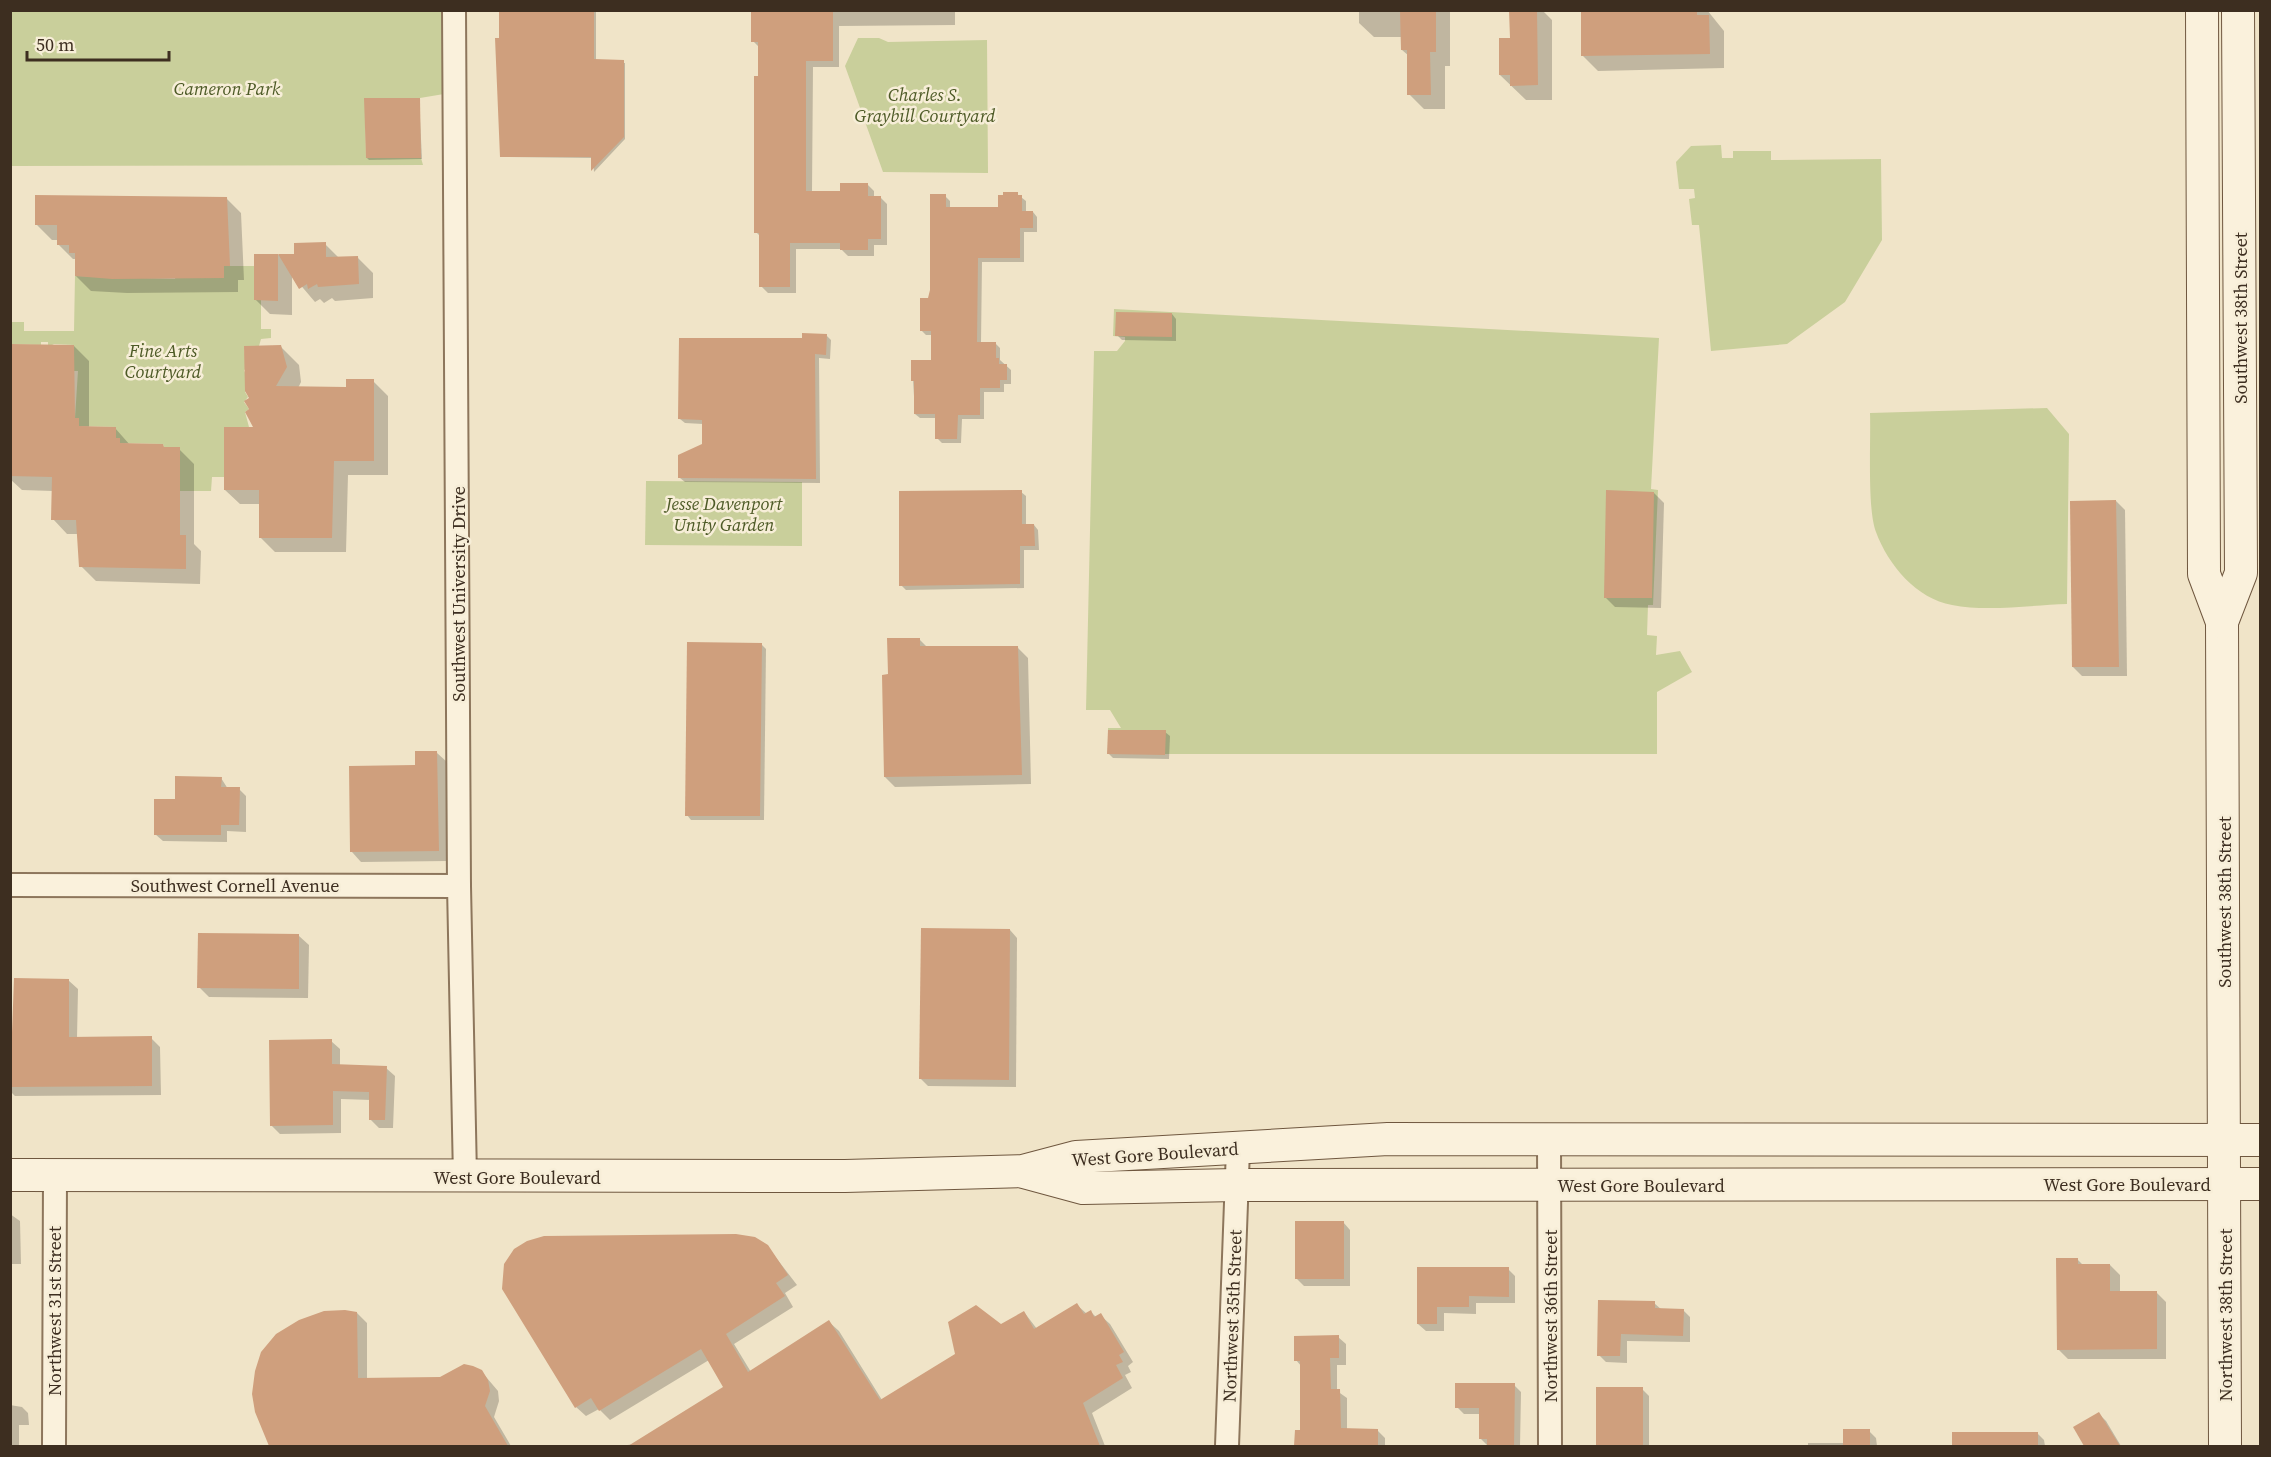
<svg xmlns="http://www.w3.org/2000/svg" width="2271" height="1457" viewBox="0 0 2271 1457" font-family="'Source Serif 4',serif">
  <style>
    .green { fill: #c9cf9b }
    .shadow { fill: #0003 }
    .building { fill: #cf9f7d }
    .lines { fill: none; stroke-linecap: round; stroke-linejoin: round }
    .minor-casing { stroke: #8d765c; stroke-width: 26 }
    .secondary-casing { stroke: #6f573f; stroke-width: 34 }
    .minor { stroke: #faf1dc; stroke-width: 22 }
    .secondary { stroke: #faf1dc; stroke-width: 32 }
    .labels { text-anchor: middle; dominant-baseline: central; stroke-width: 5; stroke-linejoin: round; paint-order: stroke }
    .park-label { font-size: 18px; font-style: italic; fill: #4d5a26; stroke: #f7eed8 }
    .street-label { font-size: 18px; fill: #3d2e20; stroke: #f7eed8 }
  </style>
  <rect width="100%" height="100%" fill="#f0e4c8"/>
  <!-- green -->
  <g class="green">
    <polygon points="10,11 442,11 444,94 420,98 365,98 366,158 421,158 423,165 11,166"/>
    <polygon points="858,38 879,38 888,42 987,40 988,173 883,172 845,66"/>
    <polygon points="1721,145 1722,158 1733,158 1733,151 1771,151 1771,160 1881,159 1882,240 1845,302 1787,344 1711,351 1699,225 1692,225 1689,199 1695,198 1694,189 1679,189 1676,162 1691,146"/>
    <polygon points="224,266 254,266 254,300 261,300 261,329 271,329 271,338 261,339 259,346 248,346 244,350 248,368 244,370 247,378 245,381 249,389 245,392 248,397 244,402 249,409 245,412 249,427 225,427 224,477 212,477 211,491 179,491 163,444 120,443 120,438 116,438 116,427 79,426 75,418 78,371 74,371 74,345 54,344 48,347 48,342 41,342 41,345 11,344 11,322 24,322 24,331 74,331 75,276 175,279 176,275 224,278"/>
    <polygon points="1114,309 1659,338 1651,489 1658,490 1653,605 1648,605 1647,635 1657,636 1656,655 1680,651 1692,672 1657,692 1657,754 1108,754 1108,728 1121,728 1110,710 1086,710 1094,351 1117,351 1125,341 1125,337 1113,336"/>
    <path d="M2047,408L2069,434L2067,604C2032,605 1987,612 1952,605C1917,599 1888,565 1876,532C1867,509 1871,442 1870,413Z"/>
    <polygon points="646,481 802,482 802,546 645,545"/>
  </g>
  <!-- shadow -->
  <g class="shadow">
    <polygon points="500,10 596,10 596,61 625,63 625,139 594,172 593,158 501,157"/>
    <polygon points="753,10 955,10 955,25 839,26 839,67 813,67 812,192 841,192 867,184 874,191 874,198 881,198 887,204 887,245 874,245 874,256 848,256 841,249 796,249 796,293 768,293 761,286 761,237 756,232 760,48 753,41"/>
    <polygon points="1359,10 1450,10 1450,66 1445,66 1445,109 1424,109 1409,94 1409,56 1402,50 1402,37 1374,37 1359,23"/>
    <polygon points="1511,10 1542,10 1552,20 1552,100 1526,100 1500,75 1511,39"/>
    <polygon points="1582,10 1707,10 1724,31 1724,68 1598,71 1583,56"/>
    <polygon points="419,99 422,159 369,160 367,158"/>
    <polygon points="1017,194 1026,201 1026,212 1033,212 1037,217 1037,232 1024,232 1024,262 982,262 981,343 995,343 1000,348 1000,360 1011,370 1011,384 1004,384 1004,392 984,392 984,419 962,419 961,443 942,443 937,438 937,418 920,418 915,414 912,361 932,361 932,335 926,335 921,330 929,299 945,196 950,201 950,208 1000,208"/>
    <polygon points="226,198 241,213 244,280 238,280 238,292 127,293 91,291 76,276 76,259 73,259 58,244 58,240 52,240 37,225"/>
    <polygon points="325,244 339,258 358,258 373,273 373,298 335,301 332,298 324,303 320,299 315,302 292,275 292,315 270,314 255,299 256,255 296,255"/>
    <polygon points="1172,314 1176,319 1176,341 1122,340 1117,335"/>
    <polygon points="826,335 831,340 830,359 819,358 820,483 685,482 680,478 703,445 703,424 685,423 680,419 804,340"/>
    <polygon points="74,346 89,361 89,428 115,428 130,445 179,449 194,464 194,544 201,551 200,584 96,581 81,566 79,534 67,534 53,519 53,491 22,490 10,479 10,372"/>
    <polygon points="281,347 299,365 301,382 298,388 347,389 373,381 388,396 388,475 348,475 346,552 275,552 260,537 260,504 240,504 225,490 256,428 251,399"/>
    <polygon points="1021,492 1026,496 1026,525 1034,525 1038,530 1039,550 1024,550 1024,588 906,590 901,585"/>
    <polygon points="1654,493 1664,503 1661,608 1615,607 1605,597"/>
    <polygon points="2116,501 2125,510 2127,676 2082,676 2073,667"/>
    <polygon points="919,639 927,647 1018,648 1028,658 1031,784 895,787 885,777 889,676"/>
    <polygon points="761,644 766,649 764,820 691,820 687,815"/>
    <polygon points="1165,732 1170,736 1169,759 1113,758 1109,754"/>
    <polygon points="437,753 447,762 448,861 361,862 352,852 416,766"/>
    <polygon points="221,778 228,789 239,789 246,796 246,832 227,831 227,842 163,841 155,834 176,801"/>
    <polygon points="1010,930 1017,938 1016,1087 928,1086 921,1079"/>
    <polygon points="299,936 309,945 308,998 209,997 199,987"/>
    <polygon points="68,980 78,989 77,1038 151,1038 160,1047 161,1095 15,1096 10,1091 10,1039 15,1039"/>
    <polygon points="331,1041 340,1049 340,1066 386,1068 395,1076 393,1128 379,1128 370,1119 371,1100 341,1099 341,1133 280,1134 271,1125"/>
    <polygon points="10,1214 20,1221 21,1264 10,1264"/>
    <polygon points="1343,1222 1350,1230 1350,1286 1304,1286 1296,1278"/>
    <polygon points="767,1246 797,1285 785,1293 793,1307 734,1344 751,1372 829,1322 839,1331 882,1400 1024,1312 1037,1329 1077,1305 1087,1314 1091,1312 1096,1317 1100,1315 1110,1324 1133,1362 1128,1366 1131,1372 1125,1375 1132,1388 1092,1413 1105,1446 618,1446 636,1444 725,1388 709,1360 610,1420 599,1409 586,1416 576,1407"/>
    <polygon points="2077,1259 2083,1265 2110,1265 2120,1275 2120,1292 2156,1292 2166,1302 2166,1359 2068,1359 2058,1349"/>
    <polygon points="1419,1268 1508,1269 1515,1276 1515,1303 1476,1303 1476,1314 1444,1313 1444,1331 1426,1331 1418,1324"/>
    <polygon points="1599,1302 1654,1303 1662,1310 1683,1310 1690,1317 1690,1342 1627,1341 1627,1363 1606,1362 1599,1355"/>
    <polygon points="357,1313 367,1323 367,1379 441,1379 481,1371 498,1391 499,1401 494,1417 511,1446 271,1446 256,1412"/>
    <polygon points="1338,1337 1346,1344 1346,1365 1337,1365 1337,1391 1347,1398 1347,1430 1378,1431 1385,1438 1385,1446 1296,1446 1296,1432 1302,1432 1302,1367 1296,1360"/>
    <polygon points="1514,1385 1521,1392 1520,1446 1488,1446 1480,1438 1481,1414 1464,1414 1457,1407"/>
    <polygon points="1598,1388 1642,1389 1649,1396 1649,1446 1598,1446"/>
    <polygon points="10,1405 22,1407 28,1413 29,1425 19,1425 19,1446 10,1446"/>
    <polygon points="2099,1414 2106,1421 2121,1446 2086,1446 2075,1428"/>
    <polygon points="1869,1431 1876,1438 1877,1446 1808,1446 1808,1443 1844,1443"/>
    <polygon points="1953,1433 2037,1433 2044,1440 2045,1446 1953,1446"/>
  </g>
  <!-- building -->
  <g class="building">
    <polygon points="499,10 594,10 594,59 624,60 624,137 591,171 591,157 500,157 495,38 499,38"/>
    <polygon points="751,10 833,10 833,61 806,61 806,191 840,191 840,183 868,183 868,196 881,196 881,239 868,239 868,250 840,250 840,243 790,243 790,287 759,287 759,233 754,233 754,76 758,76 758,42 751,42"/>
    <polygon points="1400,10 1436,10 1436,52 1430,52 1431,95 1407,95 1407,50 1401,50"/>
    <polygon points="1509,10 1537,10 1538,85 1510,86 1510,75 1499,75 1499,38 1510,38"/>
    <polygon points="1581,10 1697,10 1697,15 1709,15 1710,54 1581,56"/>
    <polygon points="364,98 420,98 421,158 366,158"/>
    <polygon points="1003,192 1018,192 1018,195 1022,195 1022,211 1033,211 1033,228 1020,228 1020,258 978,258 977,342 996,342 996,358 999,358 999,364 1007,364 1007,380 1000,380 1000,388 980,388 980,415 958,415 957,439 935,439 935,414 914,414 914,381 911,381 911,360 931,360 931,331 920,331 920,298 928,298 930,290 930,194 946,194 946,207 998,207 998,195 1003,195"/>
    <polygon points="35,195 227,197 230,266 224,266 224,278 112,279 75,276 75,253 69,253 69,245 57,245 57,225 35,225"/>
    <polygon points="326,242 326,257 358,256 359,284 318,287 317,284 308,289 307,284 299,289 278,254 278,301 254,300 254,254 294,254 294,243"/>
    <polygon points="1116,312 1172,313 1172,337 1115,336"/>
    <polygon points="802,333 827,334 826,355 815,354 816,479 678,478 678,455 702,444 702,420 678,419 679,338 802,338"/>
    <polygon points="11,344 74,345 75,418 79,418 79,426 116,427 116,438 120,438 120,443 163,444 164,447 180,447 180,535 186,535 186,569 79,567 76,520 51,520 52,477 10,476"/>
    <polygon points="281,345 287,367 276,386 346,387 346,379 374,379 374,461 334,461 332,538 259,538 259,490 224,490 224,427 253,427 245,412 249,409 244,401 249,398 245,391 244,346"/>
    <polygon points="1022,490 1022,524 1034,524 1035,546 1020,546 1020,584 899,586 899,491"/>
    <polygon points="1606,490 1654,492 1652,598 1604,598"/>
    <polygon points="2116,500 2119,667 2072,667 2070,501"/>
    <polygon points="887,638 920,638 920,646 1018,646 1022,775 884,777 882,675 888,674"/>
    <polygon points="687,642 762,643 760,816 685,816"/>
    <polygon points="1108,730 1166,730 1165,755 1107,754"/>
    <polygon points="415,751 437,751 439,851 350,852 349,766 415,765"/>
    <polygon points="175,776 222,777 221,787 240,787 239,825 221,825 221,835 154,835 154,799 175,799"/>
    <polygon points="921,928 1010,929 1009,1080 919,1079"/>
    <polygon points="198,933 299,934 299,989 197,988"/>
    <polygon points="14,978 69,979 69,1037 152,1036 152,1086 10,1087"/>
    <polygon points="332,1039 332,1064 387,1066 385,1120 369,1120 369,1092 333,1091 333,1125 270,1126 269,1040"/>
    <rect x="1295" y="1221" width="49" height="58"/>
    <polygon points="736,1234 755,1237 768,1245 788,1275 776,1283 785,1296 726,1334 748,1372 829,1320 880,1400 955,1354 948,1322 976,1305 1001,1324 1024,1311 1034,1329 1077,1303 1084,1314 1091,1310 1094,1317 1101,1313 1124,1352 1119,1355 1123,1362 1116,1365 1123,1378 1083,1403 1100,1446 628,1446 723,1387 701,1349 599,1411 591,1398 575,1408 502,1289 504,1264 514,1249 527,1241 544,1236"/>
    <polygon points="2056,1258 2078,1258 2078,1264 2110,1264 2110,1291 2157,1291 2157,1349 2057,1350"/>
    <polygon points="1417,1267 1509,1267 1509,1297 1469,1296 1469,1307 1437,1307 1437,1324 1417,1324"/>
    <polygon points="1598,1300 1655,1301 1655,1308 1684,1309 1683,1336 1621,1334 1620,1356 1597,1356"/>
    <polygon points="345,1310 357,1312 358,1378 440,1377 464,1364 473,1366 482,1370 488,1380 490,1391 485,1406 508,1446 269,1446 255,1412 252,1394 255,1371 261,1352 276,1334 299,1320 324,1311"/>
    <polygon points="1339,1335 1339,1358 1330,1358 1331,1389 1340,1389 1341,1428 1378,1429 1378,1446 1294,1446 1295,1430 1300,1430 1300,1361 1294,1361 1294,1336"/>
    <polygon points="1455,1383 1515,1383 1514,1446 1487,1446 1487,1439 1479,1439 1479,1408 1455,1408"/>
    <rect x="1596" y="1387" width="47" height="59"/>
    <polygon points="2099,1412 2120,1446 2084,1446 2073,1427"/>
    <rect x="1843" y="1429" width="27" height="17"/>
    <rect x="1952" y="1432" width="86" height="14"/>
  </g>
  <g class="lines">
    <!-- minor casing -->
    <g class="minor-casing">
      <g id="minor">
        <polyline points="454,10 459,886 465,1177"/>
        <polyline points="10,885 459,886"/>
        <polyline points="1549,1140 1550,1446"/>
        <polyline points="54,1446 55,1175"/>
        <polyline points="1227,1446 1238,1149"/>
      </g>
    </g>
    <!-- secondary casing -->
    <g class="secondary-casing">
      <g id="secondary">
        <polyline points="2202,10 2204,574 2222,622 2225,1446"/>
        <polyline points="2222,622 2241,573 2238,10"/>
        <polyline points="1024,1172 1083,1188 1237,1185 2260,1184"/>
        <polyline points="10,1175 845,1176 1023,1171 1076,1157 1388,1139 2260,1140"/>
      </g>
    </g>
    <!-- minor -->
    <use href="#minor" class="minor"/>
    <!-- secondary -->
    <use href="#secondary" class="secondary"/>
  </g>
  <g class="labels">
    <!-- park labels -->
    <g class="park-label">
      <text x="227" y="88">Cameron Park</text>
      <text x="925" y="94">Charles S.<tspan x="925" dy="21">Graybill Courtyard</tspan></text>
      <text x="163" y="350">Fine Arts<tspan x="163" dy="21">Courtyard</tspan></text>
      <text x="724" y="503">Jesse Davenport<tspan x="724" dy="21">Unity Garden</tspan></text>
    </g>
    <!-- street labels -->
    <g class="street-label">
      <text transform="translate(2240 318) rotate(-90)">Southwest 38th Street</text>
      <text transform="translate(458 594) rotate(-90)">Southwest University Drive</text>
      <text x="235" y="885">Southwest Cornell Avenue</text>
      <text transform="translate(2224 902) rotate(-90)">Southwest 38th Street</text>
      <text transform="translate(1155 1154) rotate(-4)">West Gore Boulevard</text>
      <text x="517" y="1177">West Gore Boulevard</text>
      <text x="2127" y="1184">West Gore Boulevard</text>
      <text x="1641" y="1185">West Gore Boulevard</text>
      <text transform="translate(54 1311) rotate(-90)">Northwest 31st Street</text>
      <text transform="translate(2225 1315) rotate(-90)">Northwest 38th Street</text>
      <text transform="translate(1232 1316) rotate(-88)">Northwest 35th Street</text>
      <text transform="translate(1550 1316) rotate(-90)">Northwest 36th Street</text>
    </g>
  </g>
  <!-- border -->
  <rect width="2271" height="1457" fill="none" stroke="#3d2e20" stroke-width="24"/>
  <!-- scale -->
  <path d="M27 51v9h142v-9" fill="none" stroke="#3d2e20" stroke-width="3"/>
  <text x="36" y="51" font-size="18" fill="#3d2e20" stroke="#f7eed8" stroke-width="4.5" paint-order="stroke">50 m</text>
</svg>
